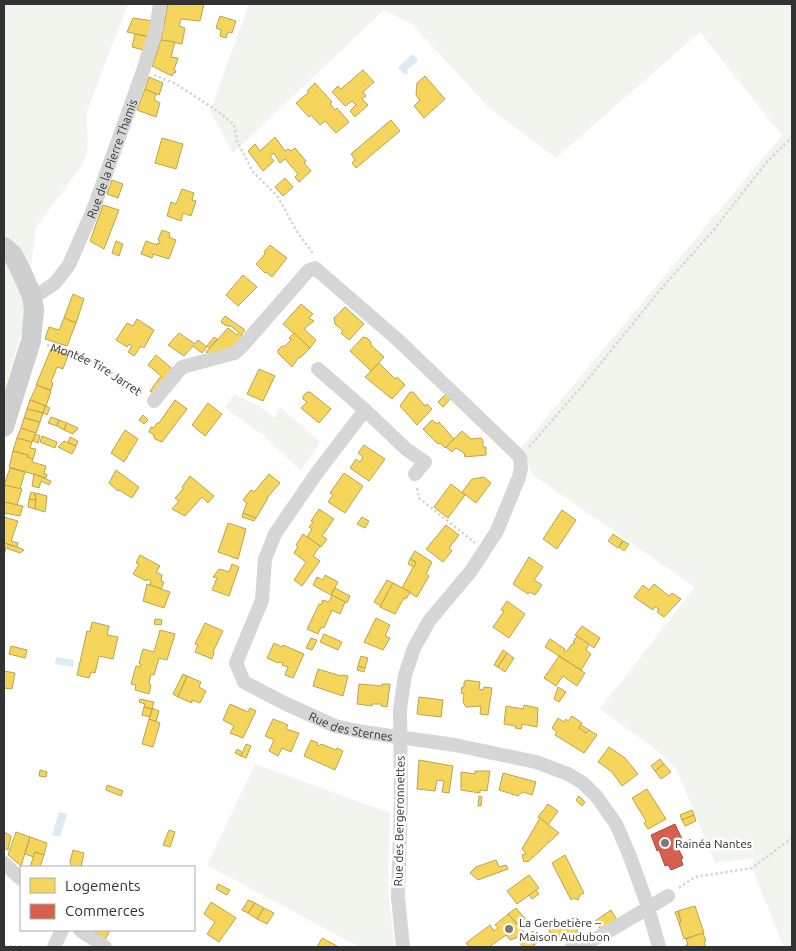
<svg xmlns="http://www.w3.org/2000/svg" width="796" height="951" viewBox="0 0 796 951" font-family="Ubuntu,sans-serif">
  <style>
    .green { fill: #f1f5ed }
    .water { fill: #dcebf4 }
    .homes { fill: #f6d55c; stroke: #bba44f }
    .shops { fill: #d6604d; stroke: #a55245 }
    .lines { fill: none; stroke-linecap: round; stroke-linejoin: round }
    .path { stroke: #d6d6d6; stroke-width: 2.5; stroke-dasharray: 2.5 2.5; stroke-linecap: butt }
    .minor { stroke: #d6d6d6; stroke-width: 14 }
    .secondary { stroke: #cfcfcf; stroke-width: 20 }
    .poi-dot { fill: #7a7a7a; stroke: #fff; stroke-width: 2 }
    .labels { text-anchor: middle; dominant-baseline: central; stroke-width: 5; stroke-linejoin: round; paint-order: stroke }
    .street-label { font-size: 12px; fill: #323232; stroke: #fff }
    .poi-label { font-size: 12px; fill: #323232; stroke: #fff; text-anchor: start }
  </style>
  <rect width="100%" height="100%" fill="#fff"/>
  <!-- green -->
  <g class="green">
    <path d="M4,4H128L87,111C86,130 91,147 83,164L36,227L24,323L4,392Z"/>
    <polygon points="249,4 792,4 792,947 784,947 752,868 753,858 715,863 677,770 658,751 600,709 695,587 533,475 521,448 782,135 700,32 556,158 489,108 412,24 384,10 233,153 210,111"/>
    <polygon points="234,394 259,406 274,418 280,407 320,442 301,471 263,435 225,408"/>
    <polygon points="255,764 390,813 388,892 395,947 359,947 207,865"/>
  </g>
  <!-- water -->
  <g class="water">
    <polygon points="413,54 418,61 407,70 408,73 405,75 398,67"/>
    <polygon points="56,657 74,660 73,667 55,664"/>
    <polygon points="59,812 67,814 60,837 52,835"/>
  </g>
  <!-- homes -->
  <g class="homes">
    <polygon points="168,4 204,4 200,21 181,19 179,26 185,28 182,44 161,40"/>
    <polygon points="220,16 236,21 232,33 228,32 226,38 220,36 221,30 216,28"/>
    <polygon points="133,18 153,21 150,37 127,32"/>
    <polygon points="135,34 150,37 147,51 132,47"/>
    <polygon points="161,40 175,42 171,57 178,58 174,70 176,71 175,73 173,73 172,76 152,66"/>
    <polygon points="363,70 374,82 363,92 366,96 362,99 368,105 355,117 350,111 356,105 352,101 345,106 332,92 338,86 341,89"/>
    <polygon points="425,76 445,99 424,118 414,106 420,100 416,95 417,83"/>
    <polygon points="149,77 163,83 159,95 145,89"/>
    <polygon points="315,83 332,102 330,104 335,110 337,108 349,122 336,133 325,121 320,125 311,115 309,117 296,103 309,92 307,91"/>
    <polygon points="145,89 156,94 154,100 160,103 156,117 137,110"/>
    <polygon points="391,120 400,131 356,168 352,163 355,160 351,154"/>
    <polygon points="275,137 285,151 288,149 291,151 295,148 306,161 304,163 311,171 299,182 295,177 298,174 285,159 280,163 274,153 270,156 274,161 263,171 248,151 255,144 260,151"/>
    <polygon points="162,138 183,144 176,169 155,163"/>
    <polygon points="285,178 293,187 283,196 275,187"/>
    <polygon points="112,180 123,184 118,198 107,194"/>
    <polygon points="182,189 194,193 192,200 196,201 191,216 183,213 181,221 167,216 171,202 176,204"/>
    <polygon points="103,205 119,210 104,249 90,241"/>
    <polygon points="162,230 170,233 169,237 176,240 169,259 153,254 152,258 141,254 146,241 157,245 157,243 159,244 160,241 158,240"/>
    <polygon points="116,241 123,244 119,256 112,253"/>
    <polygon points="270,245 287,258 272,277 266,272 265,273 256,264 265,254 264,252"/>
    <polygon points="243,275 257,287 238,306 226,295"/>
    <polygon points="73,294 84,299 76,323 64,318"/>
    <polygon points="301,304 313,314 309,318 314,321 305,328 305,330 316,340 310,348 283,324"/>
    <polygon points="345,307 364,324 349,340 341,333 343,331 335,324 334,318"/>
    <polygon points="225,316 245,330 241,335 244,337 223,354 212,356 206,352 228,328 237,335 239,333 231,326 227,326 222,323 221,321"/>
    <polygon points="64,318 76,323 67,346 45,339 49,327 59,330"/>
    <polygon points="137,319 154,330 144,348 141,346 134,356 128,352 132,346 129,344 127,347 116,340 127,323 133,326"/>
    <polygon points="179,333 195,344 198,340 207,347 202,353 193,346 184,356 168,345"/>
    <polygon points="294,333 310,348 300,358 299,357 292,367 278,353 278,350 282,346 285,346 291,340 289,338"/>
    <polygon points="214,337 217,339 210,348 207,346"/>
    <polygon points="363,337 367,338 371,342 371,345 384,357 371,371 350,351"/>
    <polygon points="51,349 68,355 63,369 57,367 51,382 53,383 51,390 36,385"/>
    <polygon points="156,355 176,372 156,395 150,391 161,376 148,365"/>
    <polygon points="379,363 395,379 397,377 405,385 392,399 365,377"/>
    <polygon points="259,369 275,376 263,401 247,394"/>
    <polygon points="37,385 51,391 46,406 30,400"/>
    <polygon points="307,392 310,392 331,409 319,423 301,408 307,402 303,399 303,396"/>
    <polygon points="410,392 413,392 425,406 427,404 432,409 417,425 400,406"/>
    <polygon points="446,394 450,399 443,407 438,402"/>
    <polygon points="30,400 46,406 43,413 27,409"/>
    <polygon points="175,400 187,409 162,442 155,439 153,434 149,432 151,427 154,428 157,423 159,423"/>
    <polygon points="208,403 222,414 205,436 192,425"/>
    <polygon points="45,406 50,408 47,415 43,413"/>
    <polygon points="27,409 43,413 40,422 24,418"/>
    <polygon points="143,415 148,420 144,424 139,420"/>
    <polygon points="51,417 59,420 57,426 48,423"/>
    <polygon points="24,418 40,422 36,433 21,428"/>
    <polygon points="59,420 67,423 64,430 57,426"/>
    <polygon points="432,420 437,424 439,422 454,439 445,448 440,443 438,444 423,429"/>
    <polygon points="67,423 78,428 76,431 75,431 73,434 64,430"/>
    <polygon points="21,428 36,433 32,442 17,438"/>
    <polygon points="125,430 138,439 124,462 111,453"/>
    <polygon points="462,431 471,439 481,438 483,440 483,447 486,447 486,455 465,457 464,453 456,448 452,452 446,447"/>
    <polygon points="35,434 40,436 38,443 33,441"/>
    <polygon points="42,436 57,442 55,448 40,442"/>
    <polygon points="70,437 78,441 76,446 68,443"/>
    <polygon points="17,438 32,442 30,448 36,449 33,459 27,457 28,455 13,451"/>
    <polygon points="64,441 76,446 72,454 58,447"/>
    <polygon points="364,445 385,459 369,481 350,468 356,459 360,462 363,457 358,453"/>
    <polygon points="13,451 28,455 27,457 33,459 32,462 46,466 44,474 47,474 46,478 9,467"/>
    <polygon points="10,468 25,472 20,489 4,485"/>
    <polygon points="116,470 139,487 132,498 119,490 118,491 109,483"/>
    <polygon points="344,473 363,486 345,513 328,502 333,495 330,493"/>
    <polygon points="34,474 51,481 49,485 41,481 39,488 32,486"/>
    <polygon points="269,474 280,483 267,498 267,500 256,518 243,513 247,503 243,500 251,490 254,492"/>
    <polygon points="190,476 214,496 208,503 202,497 185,516 172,509 179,501 175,498 183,489 182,487"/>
    <polygon points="484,477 491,483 476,503 462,492 472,479"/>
    <polygon points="451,484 465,495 448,518 434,507"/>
    <polygon points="4,485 22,489 17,505 4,502"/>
    <polygon points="31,492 35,493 34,495 36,496 36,500 29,499"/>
    <polygon points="36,493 47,496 45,512 35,509"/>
    <polygon points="29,499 36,500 35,509 28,507"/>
    <polygon points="4,502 23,506 20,516 4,513"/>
    <polygon points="319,509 334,519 322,536 327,539 321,547 307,537 312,529 309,527 313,522 311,521"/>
    <polygon points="562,510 576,520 557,549 543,539"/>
    <polygon points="243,513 256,518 254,521 242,517"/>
    <polygon points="4,517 18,521 11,541 18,543 17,547 4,543"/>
    <polygon points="362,517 369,521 365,528 357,524"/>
    <polygon points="228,523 246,529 238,559 218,552"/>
    <polygon points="446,525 459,535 449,548 452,551 443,562 426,549"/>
    <polygon points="303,534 320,546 313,556 320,561 302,586 294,580 306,562 294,553 298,547 296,545"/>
    <polygon points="613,534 623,541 618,548 608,541"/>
    <polygon points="623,541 629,544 624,551 619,547"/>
    <polygon points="4,543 17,547 24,550 20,553 6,548 4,555"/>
    <polygon points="415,551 432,562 426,574 429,576 417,597 402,588 416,562 410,559"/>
    <polygon points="140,555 160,566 156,572 162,575 161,581 164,582 161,589 150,585 151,581 147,579 146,581 133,574 139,564 136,563"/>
    <polygon points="529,557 543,567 534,580 542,585 535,595 530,592 528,594 513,584"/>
    <polygon points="410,559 416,562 414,567 408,564"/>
    <polygon points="232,564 239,567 229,596 212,590 217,578 213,577 219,569 229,572"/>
    <polygon points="325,575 338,582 331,595 313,585 317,577 323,580"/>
    <polygon points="387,580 393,583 381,606 374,602"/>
    <polygon points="393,583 410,592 406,599 404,598 395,614 380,607"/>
    <polygon points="147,584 170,592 164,608 143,601"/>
    <polygon points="654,584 669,596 672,593 681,599 664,617 657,612 659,609 655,607 653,610 634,597 643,585 649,590"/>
    <polygon points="335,588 350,596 347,603 331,595"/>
    <polygon points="332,595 345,602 340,614 332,610 324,628 321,627 318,634 307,629 319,604 321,605 323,600 329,602"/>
    <polygon points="507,601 525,614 509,638 493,627 504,611 501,610"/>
    <polygon points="376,618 390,625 385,636 390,638 383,650 364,642"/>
    <polygon points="155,619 162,620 161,625 154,624"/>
    <polygon points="92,622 109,626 107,635 118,637 113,659 99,656 95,673 91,672 89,678 77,675 87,631 90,632"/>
    <polygon points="205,623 223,631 213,652 214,653 212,659 195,652 198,645 195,644"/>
    <polygon points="582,626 600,638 594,648 575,635"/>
    <polygon points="160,630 175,634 167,660 159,658 154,675 151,674 149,684 151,685 149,694 135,690 136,685 131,684 136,666 140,667 141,664 139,663 143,649 154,652"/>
    <polygon points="324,634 342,642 338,650 320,642"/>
    <polygon points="577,636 589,644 586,650 591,654 581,670 545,647 550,639 565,649 564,650 566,652 572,644 573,644 575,643 573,642"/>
    <polygon points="311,638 317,640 312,650 306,648"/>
    <polygon points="274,643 282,647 283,645 304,654 293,678 285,675 288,667 282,665 283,663 279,662 278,663 267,658"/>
    <polygon points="11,646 27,650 25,658 9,654"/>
    <polygon points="503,650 507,653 498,667 494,665"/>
    <polygon points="507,653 514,658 505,672 498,667"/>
    <polygon points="361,656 368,658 365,668 358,666"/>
    <polygon points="559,656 585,673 577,686 563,676 556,686 544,678"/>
    <polygon points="358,666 365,668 364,672 357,670"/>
    <polygon points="318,669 341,676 342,675 348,676 343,696 313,686"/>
    <polygon points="4,671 15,673 12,689 4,688"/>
    <polygon points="183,674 187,676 178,697 173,694"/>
    <polygon points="187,676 201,682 199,687 206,691 200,703 192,700 192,703 178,697"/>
    <polygon points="466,680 480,682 479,689 483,690 484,687 492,688 488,715 480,714 481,706 466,707 463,702 464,694 461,693 462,687 464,687 464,682"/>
    <polygon points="359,684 382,686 382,684 390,684 387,707 381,706 381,704 372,704 372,706 357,704"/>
    <polygon points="558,687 566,692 559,702 554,699"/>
    <polygon points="419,697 443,700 441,717 417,714"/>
    <polygon points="140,699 154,702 152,709 144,707 145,704 139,702"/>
    <polygon points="230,704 248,712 250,708 256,711 243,738 230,733 234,726 223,720"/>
    <polygon points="524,705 538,708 537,727 522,724 521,729 515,728 516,726 504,724 506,706 523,709"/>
    <polygon points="144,707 152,709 150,717 142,715"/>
    <polygon points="153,708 159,711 156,722 149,719"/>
    <polygon points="572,716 582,723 579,728 586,733 589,730 597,735 584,753 555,735 557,732 552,728 558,718 564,722 566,719 568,721"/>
    <polygon points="149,719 160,723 153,747 142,744"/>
    <polygon points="273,719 288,725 286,729 299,733 291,752 282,748 278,756 269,751 274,740 265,736"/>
    <polygon points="581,725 589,730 586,733 579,728"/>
    <polygon points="311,740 318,743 317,745 319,746 321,744 336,750 337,748 343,751 335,770 304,756"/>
    <polygon points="246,744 251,746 246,758 241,756"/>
    <polygon points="609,747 625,758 638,774 622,786 612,772 598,762"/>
    <polygon points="237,749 242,752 241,756 235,753"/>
    <polygon points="660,759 664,764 655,771 651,766"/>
    <polygon points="419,760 453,766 449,793 442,792 444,781 437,780 435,791 417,789"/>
    <polygon points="664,764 671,772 661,779 655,771"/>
    <polygon points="40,770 47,772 46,777 39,776"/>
    <polygon points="475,771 490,771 487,791 480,790 480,793 461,790 461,772 475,774"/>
    <polygon points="503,773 536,782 532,795 523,792 518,796 499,790"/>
    <polygon points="107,785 123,791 121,796 106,790"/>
    <polygon points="647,789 666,819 648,829 644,823 646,821 632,798"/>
    <polygon points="479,796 482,797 481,806 478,806"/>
    <polygon points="579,796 585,802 582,806 576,800"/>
    <polygon points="548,804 558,811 548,825 538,817"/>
    <polygon points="692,810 694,815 682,820 680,815"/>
    <polygon points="694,815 696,821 685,826 682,820"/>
    <polygon points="540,818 559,833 529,861 524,862 522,855 526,854 522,849"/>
    <polygon points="169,830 175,832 170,847 163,845"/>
    <polygon points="4,832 11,836 8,850 4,848"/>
    <polygon points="16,832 30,837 21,866 8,855"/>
    <polygon points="30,837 47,843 44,855 35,852 34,857 25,854"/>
    <polygon points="73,850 84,853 81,867 72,867 70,862"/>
    <polygon points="35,852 44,855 40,867 30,867"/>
    <polygon points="565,855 584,893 580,895 578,900 574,898 571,900 552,863"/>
    <polygon points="496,860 499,867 506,865 508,869 478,880 470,873 476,867"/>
    <polygon points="529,875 539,888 517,904 507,891"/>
    <polygon points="218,884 230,890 227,895 216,889"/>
    <polygon points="536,890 539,894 532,899 529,895"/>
    <polygon points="248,900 255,903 248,913 242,910"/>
    <polygon points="211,902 236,918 219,942 207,934 215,922 204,914"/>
    <polygon points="255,903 264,908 257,919 248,913"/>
    <polygon points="695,906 704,933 684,939 679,923 681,922 678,911"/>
    <polygon points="264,908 274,913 267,924 257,919"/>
    <polygon points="516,908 527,921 520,927 508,914"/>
    <polygon points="611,910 617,920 602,931 595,921"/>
    <polygon points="678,911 681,922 679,923 675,912"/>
    <polygon points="508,914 524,932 516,938 510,940 506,935 489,947 469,947 466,943 490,925 494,931 498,928 495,925"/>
    <polygon points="573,918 578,932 553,941 548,927"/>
    <polygon points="93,930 110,930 105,940"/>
    <polygon points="533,931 541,940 534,945 527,936"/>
    <polygon points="703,933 706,941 704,942 706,947 686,947 686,945 688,945 686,939"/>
    <polygon points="526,935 532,941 535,947 523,947 518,941"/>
    <polygon points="322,938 337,946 336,947 317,947"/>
  </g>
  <!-- shops -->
  <polygon class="shops" points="675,824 682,839 675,842 683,858 681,859 683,865 671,870 668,865 665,866 659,850 657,851 651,835"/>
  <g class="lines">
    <!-- path -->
    <g class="path">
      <polyline points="154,75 176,84 219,112 234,125 237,141 253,172 278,197 296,230 314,255"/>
      <path id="s1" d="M47,345L71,352L100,365L142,393"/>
      <polyline points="529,447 589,378 660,290 712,232 766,163 792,137"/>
      <polyline points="417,488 419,498 475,543"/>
      <polyline points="679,888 695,877 752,868 792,838"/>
      <polyline points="4,946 33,947"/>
    </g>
    <!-- minor -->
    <g class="minor">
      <path id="s2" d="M32,296L42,292L55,283L69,265L93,210L143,71L156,30L160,4"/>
      <path id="s3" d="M318,369L365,410L316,474L275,534L265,559L262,600L236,663L244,682L284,703L335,726L363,732L455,745L536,762L568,774L583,783L597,797L616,824L629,854L646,901L659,947"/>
      <polyline points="154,401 182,367 235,353 245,343 308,271 315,268 399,341 520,457 521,468 519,477 497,531 471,571 429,621 414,648 405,675 400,709 401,801 398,897 403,947"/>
      <polyline points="365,410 406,449 425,462 415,474"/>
      <polyline points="4,863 21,879"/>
      <polyline points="80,930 105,947"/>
      <polyline points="54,947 62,930"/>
      <polyline points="572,947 599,937 668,896"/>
    </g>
    <!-- secondary -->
    <polyline class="secondary" points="4,247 13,255 22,273 32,296 34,310 31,341 4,427"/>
  </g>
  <!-- markers -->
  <g class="poi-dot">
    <circle cx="665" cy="843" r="5"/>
    <circle cx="509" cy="929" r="5"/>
  </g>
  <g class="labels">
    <!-- street labels -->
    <g class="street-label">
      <text stroke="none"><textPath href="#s2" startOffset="164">Rue de la Pierre Thamis</textPath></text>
      <text stroke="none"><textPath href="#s1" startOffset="55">Montée Tire Jarret</textPath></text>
      <text stroke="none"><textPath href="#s3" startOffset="489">Rue des Sternes</textPath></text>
      <text transform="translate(399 821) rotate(-89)">Rue des Bergeronnettes</text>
    </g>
    <!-- poi labels -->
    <g class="poi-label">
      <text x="675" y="843">Rainéa Nantes</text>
      <text x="519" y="922">La Gerbetière –<tspan x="519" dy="14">Maison Audubon</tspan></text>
    </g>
  </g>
  <!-- border -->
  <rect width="796" height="951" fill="none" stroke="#323232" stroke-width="10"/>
  <!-- legend -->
  <rect x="20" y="866" width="175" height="65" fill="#ffffff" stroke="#adadad"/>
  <rect x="30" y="878" width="25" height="15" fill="#f6d55c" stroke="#adadad"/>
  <text x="65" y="891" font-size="15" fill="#323232">Logements</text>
  <rect x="30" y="904" width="25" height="15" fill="#d6604d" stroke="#adadad"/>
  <text x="65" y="916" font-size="15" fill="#323232">Commerces</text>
</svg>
